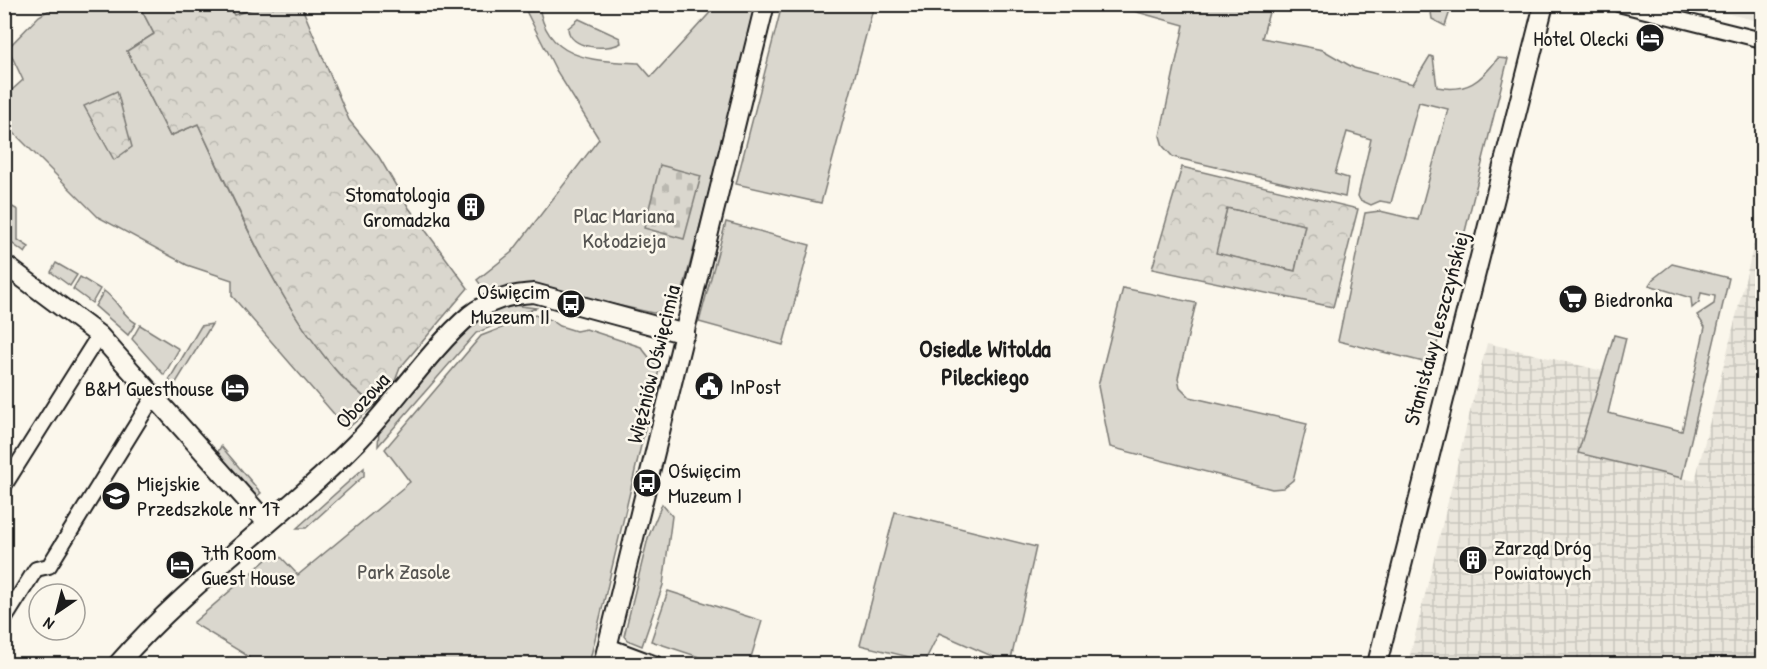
<svg xmlns="http://www.w3.org/2000/svg" width="1767" height="669" viewBox="0 0 1767 669" font-family="'Patrick Hand',sans-serif">
  <style>
    .built { fill: #eae6dc }
    .industrial { fill: url(#industrial-grid) }
    .green { fill: #dad7ce; stroke: #7b7a75; stroke-width: 1.5 }
    .forest { fill: url(#forest-crowns); stroke: #7b7a75; stroke-width: 1.5; fill-rule: evenodd }
    .cemetery { fill: url(#cemetery-stones); stroke: #7b7a75; stroke-width: 1.5 }
    .lines { fill: none; stroke-linecap: round; stroke-linejoin: round }
    .minor-casing { stroke: #1c1c1c; stroke-width: 18 }
    .tertiary-casing { stroke: #1c1c1c; stroke-width: 22 }
    .minor { stroke: #fbf7ec; stroke-width: 14 }
    .tertiary { stroke: #fbf7ec; stroke-width: 18 }
    .labels { text-anchor: middle; dominant-baseline: central; stroke-width: 5; stroke-linejoin: round; paint-order: stroke }
    .poi-label { font-size: 22px; fill: #1c1c1c; stroke: #fbf7ec; text-anchor: start }
    .park-label { font-size: 22px; fill: #555451; stroke: #fbf7ec }
    .street-label { font-size: 22px; fill: #1c1c1c; stroke: #fbf7ec }
    .neighbourhood-label { font-size: 24px; font-weight: bold; fill: #1c1c1c; stroke: #fbf7ec }
  </style>
  <defs>
    <pattern id="industrial-grid" width="8" height="8" patternUnits="userSpaceOnUse" patternTransform="scale(1.5)"><rect width="8" height="8" fill="#eae6dc"/><path d="M0 4h8M4 0v8" fill="none" stroke="#c8c5bc"/></pattern>
    <pattern id="forest-crowns" width="20" height="18" patternUnits="userSpaceOnUse" patternTransform="scale(1.5)"><rect width="20" height="18" fill="#dad7ce"/><path d="M2 6a3 3 0 1 1 6 0M12 15a3 3 0 1 1 6 0" fill="none" stroke="#bab8b0"/></pattern>
    <pattern id="cemetery-stones" width="16" height="16" patternUnits="userSpaceOnUse" patternTransform="scale(1.5)"><rect width="16" height="16" fill="#dad7ce"/><path d="M2 7V4a2 2 0 0 1 4 0v3zM10 15v-3a2 2 0 0 1 4 0v3z" fill="#bab8b0"/></pattern>
  </defs>
  <rect width="100%" height="100%" fill="#fbf7ec"/>
  <filter id="ink" filterUnits="userSpaceOnUse"><feTurbulence type="fractalNoise" baseFrequency=".0167" numOctaves="2"/><feDisplacementMap in="SourceGraphic" scale="12" xChannelSelector="R" yChannelSelector="G"/><feConvolveMatrix kernelMatrix="1 2 1 2 8 2 1 2 1" color-interpolation-filters="sRGB"/></filter>
  <g filter="url(#ink)">
    <!-- built -->
    <polygon class="built" points="1693,5 1762,5 1762,22 1705,8"/>
    <!-- industrial -->
    <polygon class="industrial" points="1762,212 1762,664 1408,664 1487,343 1603,371 1579,453 1695,481"/>
    <!-- green -->
    <g class="green">
      <path d="M58,5H139L154,34L127,51L170,136L198,124C237,207 274,296 334,368C345,382 361,393 374,406L347,429L232,296V280L187,265L98,217L5,124L4,97L23,80L8,48L39,16Z"/>
      <path d="M523,5H539C546,61 595,61 639,63L651,77L717,5H758L681,298L672,310L653,313L530,286L487,293L477,280L512,252L599,139L556,70Z"/>
      <polygon points="782,5 874,5 821,203 736,184"/>
      <path d="M1112,5H1271L1262,38L1323,50L1354,68L1413,84L1430,56L1433,57L1437,87C1467,93 1481,81 1498,58L1508,59L1432,364L1338,341L1365,213L1380,211L1418,220L1448,109L1419,102L1391,203L1380,201L1371,205L1360,200L1358,196L1371,139L1347,132L1335,174L1348,178L1345,197L1173,157L1163,146L1160,136L1184,25Z"/>
      <polygon points="1430,5 1452,5 1445,26 1432,19"/>
      <path d="M579,19L620,38L621,43C607,51 569,49 568,28Z"/>
      <polygon points="5,203 18,210 18,240 29,247 25,253 5,238"/>
      <polygon points="1227,208 1305,225 1295,271 1215,253"/>
      <polygon points="726,222 810,245 783,345 699,322"/>
      <polygon points="56,263 77,275 70,286 51,272"/>
      <polygon points="1672,264 1729,278 1682,478 1578,453 1614,335 1626,338 1608,413 1682,431 1705,327 1697,315 1714,304 1715,296 1701,293 1699,302 1692,308 1691,298 1649,285 1653,279"/>
      <polygon points="80,277 100,289 92,303 73,289"/>
      <polygon points="1123,288 1196,303 1178,378 1180,387 1190,397 1307,424 1293,480 1283,488 1272,489 1110,447 1098,386"/>
      <path d="M104,291C117,300 122,315 136,323L128,335L95,306Z"/>
      <path d="M512,305L536,308L476,333L378,446L379,430C414,389 460,319 512,305Z"/>
      <polygon points="535,315 551,320 560,326 576,331 586,329 641,347 659,370 589,664 257,664 243,653 193,623 274,553 282,558 298,575 410,482 385,449 481,336"/>
      <polygon points="212,324 174,386 169,380 201,326"/>
      <polygon points="140,325 179,349 164,375 132,339"/>
      <polygon points="221,446 261,493 255,498 230,472 218,452"/>
      <polygon points="364,468 364,476 358,481 306,528 297,528"/>
      <polygon points="662,504 672,516 663,585 642,646 627,640 624,636 648,538"/>
      <polygon points="895,512 1036,547 1010,664 939,633 925,661 860,645"/>
      <polygon points="668,591 762,621 749,664 723,662 720,664 651,641"/>
    </g>
    <!-- forest -->
    <g class="forest">
      <path d="M139,5H228L234,15L263,5H301L349,120L379,157L409,208L468,288L400,368L395,381L374,406C361,393 345,382 334,368C274,297 238,207 198,124L170,136L127,51L154,34Z"/>
      <polygon points="117,91 132,147 114,160 84,106"/>
      <path d="M1182,167L1358,209L1333,307L1152,269ZM1227,208L1305,225L1295,271L1216,253Z"/>
    </g>
    <!-- cemetery -->
    <polygon class="cemetery" points="660,165 701,176 684,239 644,228"/>
    <g class="lines">
      <!-- minor casing -->
      <g class="minor-casing">
        <g id="minor">
          <polyline points="1618,4 1762,40"/>
          <polyline points="4,486 99,335"/>
          <polyline points="4,620 36,569 49,566 154,396"/>
          <polyline points="608,646 656,664"/>
        </g>
      </g>
      <!-- tertiary casing -->
      <g class="tertiary-casing">
        <g id="tertiary">
          <polyline points="4,264 99,335 267,523"/>
          <path d="M118,664C190,581 282,519 358,441C395,403 431,348 470,315C488,301 512,294 534,293L685,334"/>
          <polyline points="603,664 765,4"/>
          <polyline points="1377,664 1544,4"/>
        </g>
      </g>
      <!-- minor -->
      <use href="#minor" class="minor"/>
      <!-- tertiary -->
      <use href="#tertiary" class="tertiary"/>
    </g>
  </g>
  <!-- icons -->
  <defs>
    <g id="hotel-disc" transform="scale(1.5)"><circle r="9.5" fill="#1c1c1c" stroke="#fbf7ec"/><path d="M-6-4.5h1.5V1H6V5H4.5V3h-9V5H-6ZM-4 0a1.8 1.8 0 1 1 3.6 0ZM.5 0V-2.5h3Q6-2.5 6 0Z" fill="#fff"/></g>
    <g id="building-disc" transform="scale(1.5)"><circle r="9.5" fill="#1c1c1c" stroke="#fbf7ec"/><path d="M-4-6H4V6H1V3H-1V6H-4ZM-2.5-4.3h1.7v1.8h-1.7ZM.8-4.3h1.7v1.8H.8ZM-2.5-1h1.7V.8h-1.7ZM.8-1h1.7V.8H.8Z" fill="#fff"/></g>
    <g id="supermarket-disc" transform="scale(1.5)"><circle r="9.5" fill="#1c1c1c" stroke="#fbf7ec"/><path d="M-6-5.5h2.5l.6 2H6L4.5 2H-2.5L-4.4-4H-6ZM-1.5 3.2a1.3 1.3 0 1 0 .1 0ZM3 3.2a1.3 1.3 0 1 0 .1 0Z" fill="#fff"/></g>
    <g id="bus-disc" transform="scale(1.5)"><circle r="9.5" fill="#1c1c1c" stroke="#fbf7ec"/><path d="M-5-6H5V4H4V6H2V4H-2V6H-4V4H-5ZM-3.5-4V0h7V-4ZM-3.5 1.2v1.5H-2V1.2ZM2 1.2v1.5H3.5V1.2Z" fill="#fff"/></g>
    <g id="civic-disc" transform="scale(1.5)"><circle r="9.5" fill="#1c1c1c" stroke="#fbf7ec"/><path d="M-.6-6.5H3V-4.5H.6V-3L4-1V1h2V6H-6V1h2V-1L-.6-3ZM-1.2 2.5V6h2.4V2.5Z" fill="#fff"/></g>
    <g id="school-disc" transform="scale(1.5)"><circle r="9.5" fill="#1c1c1c" stroke="#fbf7ec"/><path d="M0-5L7-2L0 1L-7-2ZM-4 1L0 2.5L4 1V4Q0 6-4 4Z" fill="#fff"/></g>
  </defs>
  <g fill-rule="evenodd">
    <use href="#hotel-disc" x="1650" y="38"/>
    <use href="#building-disc" x="471" y="207"/>
    <use href="#supermarket-disc" x="1573" y="299"/>
    <use href="#bus-disc" x="571" y="304"/>
    <use href="#civic-disc" x="709" y="386"/>
    <use href="#hotel-disc" x="235" y="388"/>
    <use href="#bus-disc" x="647" y="483"/>
    <use href="#school-disc" x="116" y="496"/>
    <use href="#building-disc" x="1473" y="560"/>
    <use href="#hotel-disc" x="180" y="565"/>
  </g>
  <g class="labels">
    <!-- poi labels -->
    <g class="poi-label">
      <text x="1629" y="38" text-anchor="end">Hotel Olecki</text>
      <text x="450" y="194" text-anchor="end">Stomatologia<tspan x="450" dy="25">Gromadzka</tspan></text>
      <text x="550" y="291" text-anchor="end">Oświęcim<tspan x="550" dy="25">Muzeum II</tspan></text>
      <text x="1594" y="299">Biedronka</text>
      <text x="730" y="386">InPost</text>
      <text x="214" y="388" text-anchor="end">B&amp;M Guesthouse</text>
      <text x="668" y="470">Oświęcim<tspan x="668" dy="25">Muzeum I</tspan></text>
      <text x="137" y="483">Miejskie<tspan x="137" dy="25">Przedszkole nr 17</tspan></text>
      <text x="1494" y="547">Zarząd Dróg<tspan x="1494" dy="25">Powiatowych</tspan></text>
      <text x="201" y="552">7th Room<tspan x="201" dy="25">Guest House</tspan></text>
    </g>
    <!-- park labels -->
    <g class="park-label">
      <text x="624" y="215">Plac Mariana<tspan x="624" dy="25">Kołodzieja</tspan></text>
      <text x="404" y="571">Park Zasole</text>
    </g>
    <!-- street labels -->
    <g class="street-label">
      <text transform="translate(1436 328) rotate(-75)">Stanisławy Leszczyńskiej</text>
      <text transform="translate(653 364) rotate(-76)">Więźniów Oświęcimia</text>
      <text transform="translate(362 400) rotate(-47)">Obozowa</text>
    </g>
    <!-- neighbourhood labels -->
    <g class="neighbourhood-label">
      <text x="985" y="348">Osiedle Witolda<tspan x="985" dy="28">Pileckiego</tspan></text>
    </g>
  </g>
  <!-- margin -->
  <rect width="1767" height="669" fill="none" stroke="#fbf7ec" stroke-width="24"/>
  <rect x="12" y="12" width="1743" height="645" fill="none" stroke="#1c1c1c" stroke-width="2" filter="url(#ink)"/>
  <!-- north arrow -->
  <g transform="translate(57 612) rotate(215)"><circle r="28" fill="#fbf7ec" stroke="#a29f99" stroke-width="1.5"/>
  <path d="M0-4.5L10 22L0 15L-10 22Z" fill="#1c1c1c"/>
  <text y="-9" font-size="16" font-weight="bold" text-anchor="middle" fill="#1c1c1c">N</text>
  </g>
</svg>
